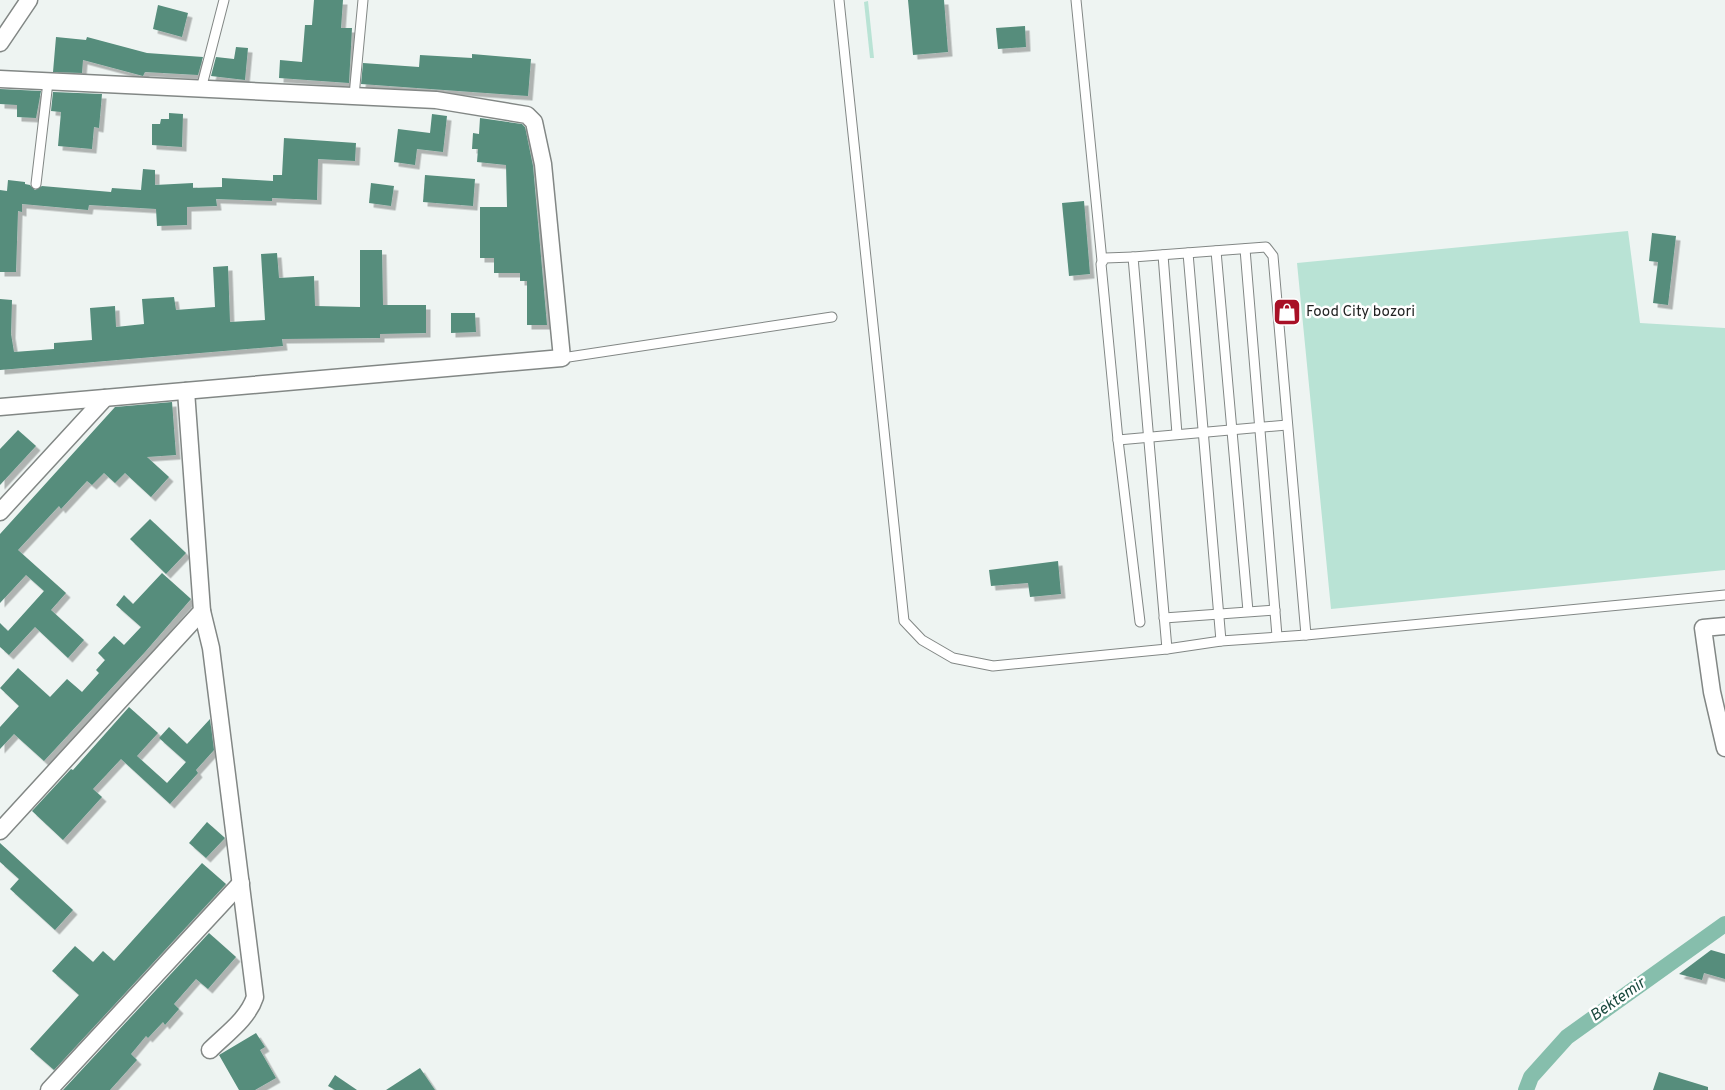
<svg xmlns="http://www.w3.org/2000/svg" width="1725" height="1090" viewBox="0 0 1725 1090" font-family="Overpass,sans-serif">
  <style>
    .green { fill: #b9e3d5 }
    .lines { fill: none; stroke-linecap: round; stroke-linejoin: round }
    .canal { stroke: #86beac; stroke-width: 16 }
    .building { fill: #568d7c; filter: url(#shadow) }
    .service-casing { stroke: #828785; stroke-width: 11 }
    .minor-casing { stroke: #828785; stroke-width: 19 }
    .service { stroke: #fff; stroke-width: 9 }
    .minor { stroke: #fff; stroke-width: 16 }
    .labels { text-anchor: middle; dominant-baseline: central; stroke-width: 5; stroke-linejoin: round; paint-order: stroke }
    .poi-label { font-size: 15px; fill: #222423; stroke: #fff; text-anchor: start }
    .water-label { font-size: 16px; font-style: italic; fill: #1b4a3e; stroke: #fff }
  </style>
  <defs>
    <filter id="shadow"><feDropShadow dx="4.5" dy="4.5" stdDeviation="0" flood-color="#0004"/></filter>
  </defs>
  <rect width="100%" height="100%" fill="#eef4f2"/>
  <!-- green -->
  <g class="green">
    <polygon points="868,1 874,58 870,58 864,2"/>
    <polygon points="1628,231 1640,323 1725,328 1725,570 1331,609 1297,263"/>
  </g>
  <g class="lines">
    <!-- canal -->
    <polyline class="canal" points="1526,1090 1531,1077 1567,1037 1725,924"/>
  </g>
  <!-- building -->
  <g class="building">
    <polygon points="314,0 343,0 341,28 352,28 349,83 279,78 280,60 302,62 305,25 312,25"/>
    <polygon points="908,0 944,0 948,52 913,55"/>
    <polygon points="158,5 188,13 182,37 153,29"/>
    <polygon points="1025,26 1026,47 998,49 996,28"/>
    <polygon points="56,37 86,40 87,37 147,53 203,57 198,75 145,72 143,76 83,60 82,73 53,72"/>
    <polygon points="236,47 248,48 245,80 211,76 216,57 234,59"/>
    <polygon points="472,54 531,59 528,96 361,84 363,63 419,67 420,55 472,58"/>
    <polygon points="0,89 41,91 36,118 17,117 17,105 0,104"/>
    <polygon points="53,92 102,94 99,128 94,127 92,149 58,146 61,112 51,111"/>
    <polygon points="169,113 183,114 182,147 152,145 152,124 160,124 161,119 169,119"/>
    <polygon points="432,114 447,116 443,152 417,149 415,165 394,162 398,129 430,133"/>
    <polygon points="480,118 522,124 525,127 533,166 547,325 527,325 527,281 520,281 520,273 494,273 494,258 480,258 480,207 507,207 506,165 477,162 478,149 472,149 473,133 479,134"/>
    <polygon points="284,138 356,143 355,161 318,159 317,200 272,198 272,201 216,199 217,206 187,207 187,225 157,226 156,209 89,205 88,210 22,204 22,212 18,211 16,272 0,272 0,190 7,191 8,180 25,182 25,184 30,185 35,190 42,186 111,192 112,188 141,190 143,169 155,170 155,185 193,183 193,188 222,187 222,178 273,181 273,175 282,175"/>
    <polygon points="425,175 475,179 473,206 423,202"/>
    <polygon points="371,183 394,186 391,206 369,203"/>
    <polygon points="1084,201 1090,274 1069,276 1062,203"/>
    <polygon points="1652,233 1676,236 1668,305 1653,303 1658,262 1649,261"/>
    <polygon points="360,250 382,250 383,305 426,305 426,333 380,334 380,338 282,339 283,346 0,370 0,299 12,300 11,334 14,352 54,349 54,343 92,340 90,308 115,306 116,327 144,324 142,299 174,297 176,310 215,307 213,267 228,266 230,322 265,320 261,254 277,253 279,278 314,276 315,306 360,307"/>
    <polygon points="451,313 475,313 476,332 451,333"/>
    <polygon points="172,402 176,455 147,457 169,477 151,497 125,473 115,483 104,473 92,485 87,481 61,509 59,506 18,550 66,593 51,610 84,640 68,658 35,627 9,655 0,647 0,623 8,631 44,591 26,575 0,603 0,534 115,407"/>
    <polygon points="18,430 36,446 0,485 0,449"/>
    <polygon points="150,519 186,553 166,574 130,539"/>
    <polygon points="1058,561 1061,594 1030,597 1028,583 991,586 989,570"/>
    <polygon points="162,573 191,599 145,652 44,761 14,734 0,749 0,727 19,706 0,688 18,668 50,697 67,679 82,692 99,673 96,670 105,660 98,653 114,636 124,645 141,627 116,605 124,595 133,604"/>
    <polygon points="129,707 158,733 137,756 167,783 186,762 159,738 169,727 187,744 210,719 214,750 196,770 198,773 170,804 121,759 93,789 102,797 63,840 32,811 71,769 73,770"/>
    <polygon points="207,822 225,838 206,858 189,843"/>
    <polygon points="0,843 73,910 55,930 10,889 19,879 0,862"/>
    <polygon points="202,863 226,884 54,1070 30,1049 79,995 52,971 75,946 93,962 103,951 114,961"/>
    <polygon points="209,933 236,957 208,989 196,979 174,1004 179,1009 165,1025 163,1022 148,1038 146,1036 131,1054 137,1060 110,1090 63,1090"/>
    <polygon points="1711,950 1725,954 1725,979 1704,973 1702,980 1679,974"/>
    <polygon points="256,1033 265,1047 260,1050 276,1078 255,1090 239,1090 219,1055"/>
    <polygon points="420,1068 435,1090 386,1090"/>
    <polygon points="1659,1072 1708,1087 1708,1090 1653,1090"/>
    <polygon points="335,1075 357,1090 335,1090 328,1086"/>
  </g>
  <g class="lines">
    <!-- service casing -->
    <g class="service-casing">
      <g id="service">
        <polyline points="839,0 904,621 922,640 953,658 993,666 1167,649 1221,641 1306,635 1725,595"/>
        <polyline points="1076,0 1102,261"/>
        <polyline points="201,89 224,0"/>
        <polyline points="354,96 363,0"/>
        <polyline points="36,184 48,82"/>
        <polyline points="1245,249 1277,636"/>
        <polyline points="1216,251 1248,611"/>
        <polyline points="1188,253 1221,641"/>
        <polyline points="1163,255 1177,434"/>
        <polyline points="1133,257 1105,258 1101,264 1118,440 1140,622"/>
        <polyline points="562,358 832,317"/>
        <polyline points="1118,440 1287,425"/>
        <polyline points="1164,618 1275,610"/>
        <polyline points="1167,649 1133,257 1266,247 1273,256 1306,635"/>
      </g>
    </g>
    <!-- minor casing -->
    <g class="minor-casing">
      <g id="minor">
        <polyline points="0,43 29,0"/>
        <polyline points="0,79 436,100 527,115 534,122 543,164 562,358 0,407"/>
        <polyline points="0,512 105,398"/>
        <path d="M202,611L211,648L255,997C248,1019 226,1034 210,1050"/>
        <polyline points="1725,626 1703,628 1712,692 1725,748"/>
        <polyline points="0,831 202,611 186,391"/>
        <polyline points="49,1090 241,883"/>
      </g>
    </g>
    <!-- service -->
    <use href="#service" class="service"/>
    <!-- minor -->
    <use href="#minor" class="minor"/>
  </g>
  <!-- icons -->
  <defs>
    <g id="shop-square" transform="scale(1.4375)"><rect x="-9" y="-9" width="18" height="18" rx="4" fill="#a81026" stroke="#fff"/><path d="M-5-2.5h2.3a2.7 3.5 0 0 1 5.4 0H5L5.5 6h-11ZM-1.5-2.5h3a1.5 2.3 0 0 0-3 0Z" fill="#fff"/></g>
  </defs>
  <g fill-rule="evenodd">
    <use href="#shop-square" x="1287" y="312"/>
  </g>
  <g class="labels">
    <!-- poi labels -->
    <g class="poi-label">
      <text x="1306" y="312">Food City bozori</text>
    </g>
    <!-- water labels -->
    <g class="water-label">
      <text transform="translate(1618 1000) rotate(-35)">Bektemir</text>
    </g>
  </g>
</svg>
